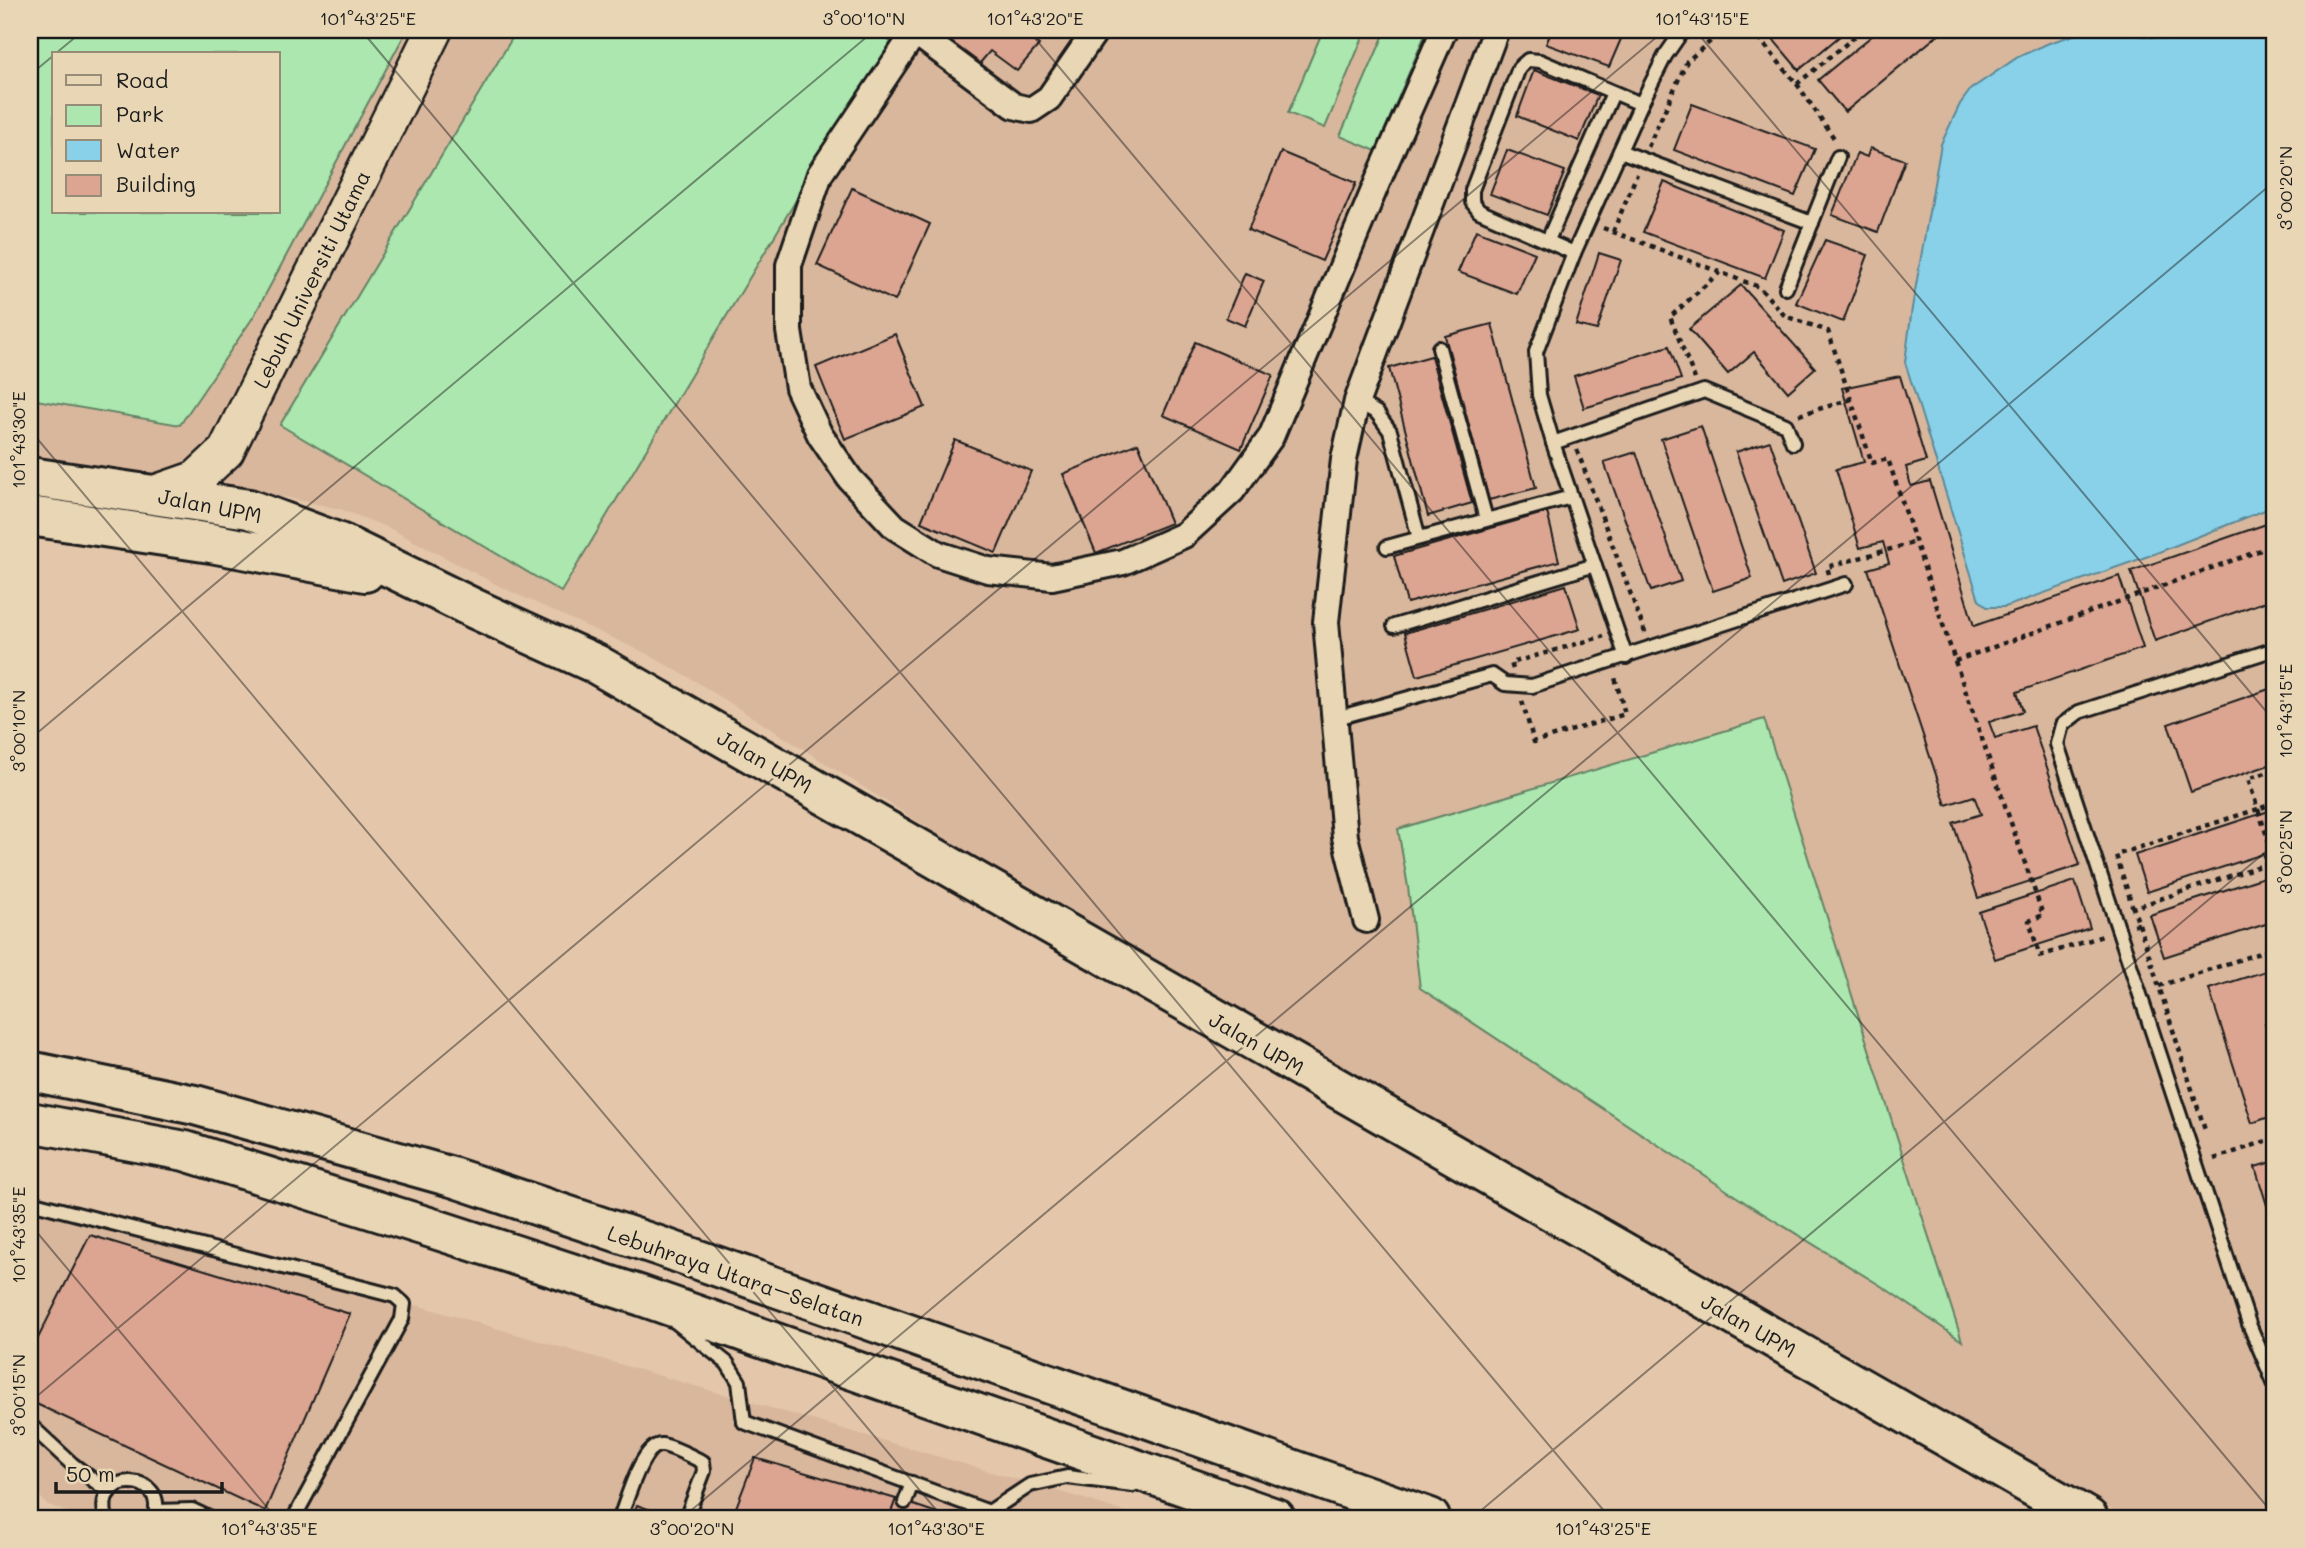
<svg xmlns="http://www.w3.org/2000/svg" width="2305" height="1548" viewBox="0 0 2305 1548" font-family="Mali,sans-serif">
  <style>
    .built { fill: #d9b79d; fill-rule: evenodd }
    .green { fill: #abe7ae; stroke: #648265; stroke-width: 2; fill-rule: evenodd }
    .water { fill: #88d1e9; stroke: #5d8997; stroke-width: 2 }
    .building { fill: #dba591; stroke: #1c1c1c; stroke-width: 2 }
    .lines { fill: none; stroke-linecap: round; stroke-linejoin: round }
    .service-casing { stroke: #1c1c1c; stroke-width: 18 }
    .minor-casing { stroke: #1c1c1c; stroke-width: 30 }
    .secondary-casing { stroke: #1c1c1c; stroke-width: 40 }
    .primary-casing { stroke: #1c1c1c; stroke-width: 44 }
    .motorway-casing { stroke: #1c1c1c; stroke-width: 44 }
    .path { stroke: #1c1c1c; stroke-width: 4.5; stroke-dasharray: 5 5; stroke-linecap: butt }
    .service { stroke: #e8d6b4; stroke-width: 12 }
    .minor { stroke: #e8d6b4; stroke-width: 24 }
    .secondary { stroke: #e8d6b4; stroke-width: 35 }
    .primary { stroke: #e8d6b4; stroke-width: 38 }
    .motorway { stroke: #e8d6b4; stroke-width: 38 }
    .ticks { fill: none; stroke: #1c1c1c; stroke-width: 2; stroke-opacity: 0.45 }
    .labels { text-anchor: middle; dominant-baseline: central; stroke-width: 6; stroke-linejoin: round; paint-order: stroke }
    .street-label { font-size: 21px; fill: #1c1c1c; stroke: #e8d6b4 }
    .neatline { fill: none; stroke: #1c1c1c; stroke-width: 2.5 }
    .ticks-label { font-size: 18px; text-anchor: middle; fill: #1c1c1c }
  </style>
  <rect width="100%" height="100%" fill="#e4c7aa"/>
  <filter id="ink" filterUnits="userSpaceOnUse"><feTurbulence type="fractalNoise" baseFrequency=".0143" numOctaves="2"/><feDisplacementMap in="SourceGraphic" scale="14" xChannelSelector="R" yChannelSelector="G"/><feConvolveMatrix kernelMatrix="1 2 1 2 8 2 1 2 1" color-interpolation-filters="sRGB"/></filter>
  <g filter="url(#ink)">
    <!-- built -->
    <g class="built">
      <path d="M30,30H2275V1518H2127L1677,1266L1047,903L695,681L645,653L499,586L389,528L340,509L288,498L30,466ZM54,54H278V212H54Z"/>
      <polygon points="30,1193 1088,1500 1143,1518 81,1518 46,1504 30,1484"/>
    </g>
    <!-- green -->
    <g class="green">
      <path d="M30,30H407L254,316L180,425L30,399ZM54,54H278V212H54Z"/>
      <polygon points="517,30 870,30 891,42 561,592 280,425"/>
      <polygon points="1323,30 1366,30 1325,128 1288,113"/>
      <polygon points="1386,30 1427,30 1376,151 1340,136"/>
      <polygon points="1764,719 1962,1341 1886,1289 1746,1203 1420,988 1408,887 1398,829"/>
    </g>
    <!-- water -->
    <polygon class="water" points="2215,30 2275,30 2275,506 2154,554 2005,607 1987,607 1979,600 1905,362 1912,308 1941,144 1960,104 1971,89 2018,57 2049,43 2086,31 2108,31 2178,41 2196,39"/>
    <!-- building -->
    <g class="building">
      <polygon points="924,30 1034,30 1029,36 1039,45 1017,71 990,51 975,69"/>
      <polygon points="1552,30 1618,30 1624,32 1609,67 1546,44"/>
      <polygon points="1782,30 1847,30 1799,70 1772,38"/>
      <polygon points="1879,30 1944,30 1845,112 1818,80"/>
      <polygon points="1534,70 1598,95 1579,141 1517,116"/>
      <polygon points="1692,104 1815,149 1795,196 1674,150"/>
      <polygon points="1870,148 1905,160 1878,232 1832,215 1857,153 1867,157"/>
      <polygon points="1507,150 1565,171 1547,215 1490,194"/>
      <polygon points="1281,152 1356,183 1322,261 1248,230"/>
      <polygon points="1664,182 1784,230 1765,278 1643,232"/>
      <polygon points="852,188 930,224 895,301 817,265"/>
      <polygon points="1476,230 1535,253 1517,294 1458,272"/>
      <polygon points="1825,240 1868,255 1843,322 1796,303"/>
      <polygon points="1599,253 1621,260 1597,330 1576,325"/>
      <polygon points="1245,273 1264,281 1245,326 1226,318"/>
      <polygon points="1741,285 1815,368 1788,392 1754,352 1728,374 1689,329"/>
      <polygon points="1492,324 1536,488 1489,500 1445,336"/>
      <polygon points="895,334 925,407 845,439 816,367"/>
      <polygon points="1195,342 1273,375 1241,449 1163,415"/>
      <polygon points="1669,346 1681,379 1584,408 1574,376"/>
      <polygon points="1431,356 1472,503 1428,516 1389,368"/>
      <polygon points="1900,376 1926,461 1906,467 1911,486 1930,481 1974,626 2119,576 2143,648 2017,692 2023,711 1989,722 1995,738 2033,726 2080,865 1978,898 1953,823 1981,814 1974,796 1946,805 1868,569 1889,563 1883,542 1860,548 1836,469 1864,462 1842,388"/>
      <polygon points="1701,426 1752,578 1713,591 1661,439"/>
      <polygon points="955,440 1031,471 996,553 921,522"/>
      <polygon points="1770,441 1816,573 1782,585 1736,452"/>
      <polygon points="1138,443 1171,523 1096,553 1063,474"/>
      <polygon points="1636,452 1681,581 1651,591 1604,462"/>
      <polygon points="1547,512 1559,561 1407,603 1394,556"/>
      <polygon points="2275,521 2275,598 2155,641 2131,571"/>
      <polygon points="1566,585 1580,629 1417,676 1405,633"/>
      <polygon points="2275,687 2275,763 2191,792 2168,724"/>
      <polygon points="2275,809 2275,921 2164,957 2150,915 2270,875 2263,854 2147,892 2135,855"/>
      <polygon points="2075,881 2090,928 1995,959 1979,912"/>
      <polygon points="2275,968 2275,1020 2265,1023 2275,1053 2275,1115 2252,1123 2209,989"/>
      <polygon points="2275,1161 2275,1231 2255,1167"/>
      <polygon points="90,1235 350,1314 265,1511 30,1401 30,1354"/>
      <polygon points="755,1458 896,1499 889,1518 732,1518"/>
      <polygon points="896,1499 952,1518 889,1518"/>
      <polygon points="637,1505 673,1518 632,1518"/>
    </g>
    <g class="lines">
      <!-- service casing -->
      <g class="service-casing">
        <g id="service">
          <polyline points="1620,151 1812,223"/>
          <polyline points="1548,240 1613,93"/>
          <polyline points="1574,253 1479,211 1472,202 1472,190 1519,68 1528,60 1540,61 1641,104"/>
          <polyline points="1786,288 1838,157"/>
          <polyline points="1439,348 1486,519"/>
          <polyline points="1357,401 1377,413 1390,431 1419,538"/>
          <polyline points="1553,443 1704,391 1786,425 1793,443"/>
          <polyline points="1387,547 1571,497"/>
          <polyline points="1394,626 1595,565"/>
          <polyline points="2275,649 2079,712 2062,725 2057,744 2249,1324 2275,1385"/>
          <polyline points="1626,657 1553,443 1539,395 1536,352 1574,253 1641,104 1665,56 1683,30"/>
          <polyline points="1333,719 1492,675 1505,684 1532,686 1846,584"/>
          <polyline points="30,1205 38,1204 395,1296 404,1304 402,1319 294,1518"/>
          <polyline points="677,1323 727,1363 739,1382 744,1422 989,1512 998,1518"/>
          <polyline points="30,1425 72,1464 109,1492"/>
          <polyline points="905,1502 912,1483"/>
          <polyline points="156,1511 192,1510 209,1518"/>
          <polyline points="989,1512 1030,1485 1067,1477 1133,1485"/>
          <path d="M106,1518C92,1468 170,1472 154,1518"/>
          <path d="M620,1518C626,1503 642,1443 662,1445C672,1446 692,1457 703,1462L704,1471L687,1516"/>
        </g>
      </g>
      <!-- minor casing -->
      <g class="minor-casing">
        <g id="minor">
          <polyline points="912,30 1014,106 1031,110 1049,98 1096,30"/>
          <polyline points="915,32 820,174 789,265 789,331 798,388 820,435 850,479 895,527 938,554 988,570 1052,577 1123,562 1184,535 1232,491 1271,437 1382,171 1444,30"/>
          <polyline points="1366,920 1345,837 1326,622 1344,459 1357,401 1496,30"/>
        </g>
      </g>
      <!-- secondary casing -->
      <g class="secondary-casing">
        <polyline id="secondary" points="153,494 196,479 226,451 434,30"/>
      </g>
      <!-- primary casing -->
      <g class="primary-casing">
        <g id="primary">
          <polyline points="30,477 249,509 342,544 475,609 596,664 2088,1518"/>
          <polyline points="30,516 211,543 365,572"/>
        </g>
      </g>
      <!-- motorway casing -->
      <g class="motorway-casing">
        <g id="motorway">
          <polyline points="30,1071 195,1105 452,1177 659,1246 1430,1518"/>
          <polyline points="30,1122 185,1151 435,1229 642,1296 1275,1518"/>
        </g>
      </g>
      <!-- path -->
      <g class="path">
        <polyline points="1752,30 1797,84 1863,30"/>
        <polyline points="1797,84 1836,141"/>
        <polyline points="1648,147 1687,61 1724,30"/>
        <polyline points="1603,228 1759,287 1785,316 1828,331 1872,463 1888,459 1955,661 2043,915 2029,921 2040,956 2106,935"/>
        <polyline points="1613,232 1637,174"/>
        <polyline points="1695,379 1670,317 1720,272"/>
        <polyline points="1799,415 1852,399"/>
        <polyline points="1577,450 1646,635"/>
        <polyline points="1829,574 1827,567 1916,542"/>
        <polyline points="1955,661 2275,545"/>
        <polyline points="1513,669 1511,663 1604,636"/>
        <polyline points="1522,701 1534,742 1625,714 1614,674"/>
        <polyline points="2133,908 2116,855 2258,809 2248,779 2275,770"/>
        <polyline points="2139,924 2205,1130"/>
        <polyline points="2134,925 2139,924 2133,908 2275,861 2258,809 2275,803"/>
        <polyline points="2159,986 2275,948"/>
        <polyline points="2214,1159 2275,1138"/>
        <polyline points="2264,1314 2275,1310"/>
      </g>
      <!-- service -->
      <use href="#service" class="service"/>
      <!-- minor -->
      <use href="#minor" class="minor"/>
      <!-- secondary -->
      <use href="#secondary" class="secondary"/>
      <!-- primary -->
      <use href="#primary" class="primary"/>
      <!-- motorway -->
      <use href="#motorway" class="motorway"/>
    </g>
  </g>
  <!-- ticks -->
  <path class="ticks" d="M361,30L1610,1518M1028,30L2275,1516M1695,30L2275,722M55,54L84,30M30,75L54,55M30,430L943,1518M30,739L875,30M30,1224L276,1518M30,1402L1665,30M682,1518L2275,181M1472,1518L2275,844M2262,1518L2275,1508"/>
  <g class="labels">
    <!-- street labels -->
    <g class="street-label">
      <text transform="translate(311 279) rotate(-64)">Lebuh Universiti Utama</text>
      <text transform="translate(210 505) rotate(11)">Jalan UPM</text>
      <text transform="translate(765 761) rotate(30)">Jalan UPM</text>
      <text transform="translate(1257 1043) rotate(30)">Jalan UPM</text>
      <text transform="translate(736 1275) rotate(19)">Lebuhraya Utara–Selatan</text>
      <text transform="translate(1749 1325) rotate(30)">Jalan UPM</text>
    </g>
  </g>
  <!-- margin -->
  <rect width="2305" height="1548" fill="none" stroke="#e8d6b4" stroke-width="77"/>
  <!-- legend -->
  <rect x="52" y="52" width="228" height="161" fill="#e8d6b4" stroke="#968c77" stroke-width="2"/>
  <rect x="66" y="75" width="35" height="10" fill="#e8d6b4" stroke="#968c77" stroke-width="2"/>
  <text x="116" y="88" font-size="21" fill="#1c1c1c">Road</text>
  <rect x="66" y="105" width="35" height="21" fill="#abe7ae" stroke="#968c77" stroke-width="2"/>
  <text x="116" y="122" font-size="21" fill="#1c1c1c">Park</text>
  <rect x="66" y="140" width="35" height="21" fill="#88d1e9" stroke="#968c77" stroke-width="2"/>
  <text x="116" y="158" font-size="21" fill="#1c1c1c">Water</text>
  <rect x="66" y="175" width="35" height="21" fill="#dba591" stroke="#968c77" stroke-width="2"/>
  <text x="116" y="192" font-size="21" fill="#1c1c1c">Building</text>
  <!-- scale -->
  <path d="M56 1482v10h166v-10" fill="none" stroke="#1c1c1c" stroke-width="3.5"/>
  <text x="66" y="1482" font-size="21" fill="#1c1c1c" stroke="#e8d6b4" stroke-width="5" paint-order="stroke">50 m</text>
  <rect x="38" y="38" width="2228" height="1472" class="neatline"/>
  <g class="ticks-label">
    <text x="368" y="25">101°43'25"E</text>
    <text x="864" y="25">3°00'10"N</text>
    <text x="1035" y="25">101°43'20"E</text>
    <text x="1702" y="25">101°43'15"E</text>
    <text transform="translate(2286 188) rotate(-90)" y="6">3°00'20"N</text>
    <text transform="translate(19 440) rotate(-90)" y="6">101°43'30"E</text>
    <text transform="translate(2286 711) rotate(-90)" y="6">101°43'15"E</text>
    <text transform="translate(19 731) rotate(-90)" y="6">3°00'10"N</text>
    <text transform="translate(2286 852) rotate(-90)" y="6">3°00'25"N</text>
    <text transform="translate(19 1235) rotate(-90)" y="6">101°43'35"E</text>
    <text transform="translate(19 1395) rotate(-90)" y="6">3°00'15"N</text>
    <text x="269" y="1535">101°43'35"E</text>
    <text x="692" y="1535">3°00'20"N</text>
    <text x="936" y="1535">101°43'30"E</text>
    <text x="1603" y="1535">101°43'25"E</text>
  </g>
</svg>
